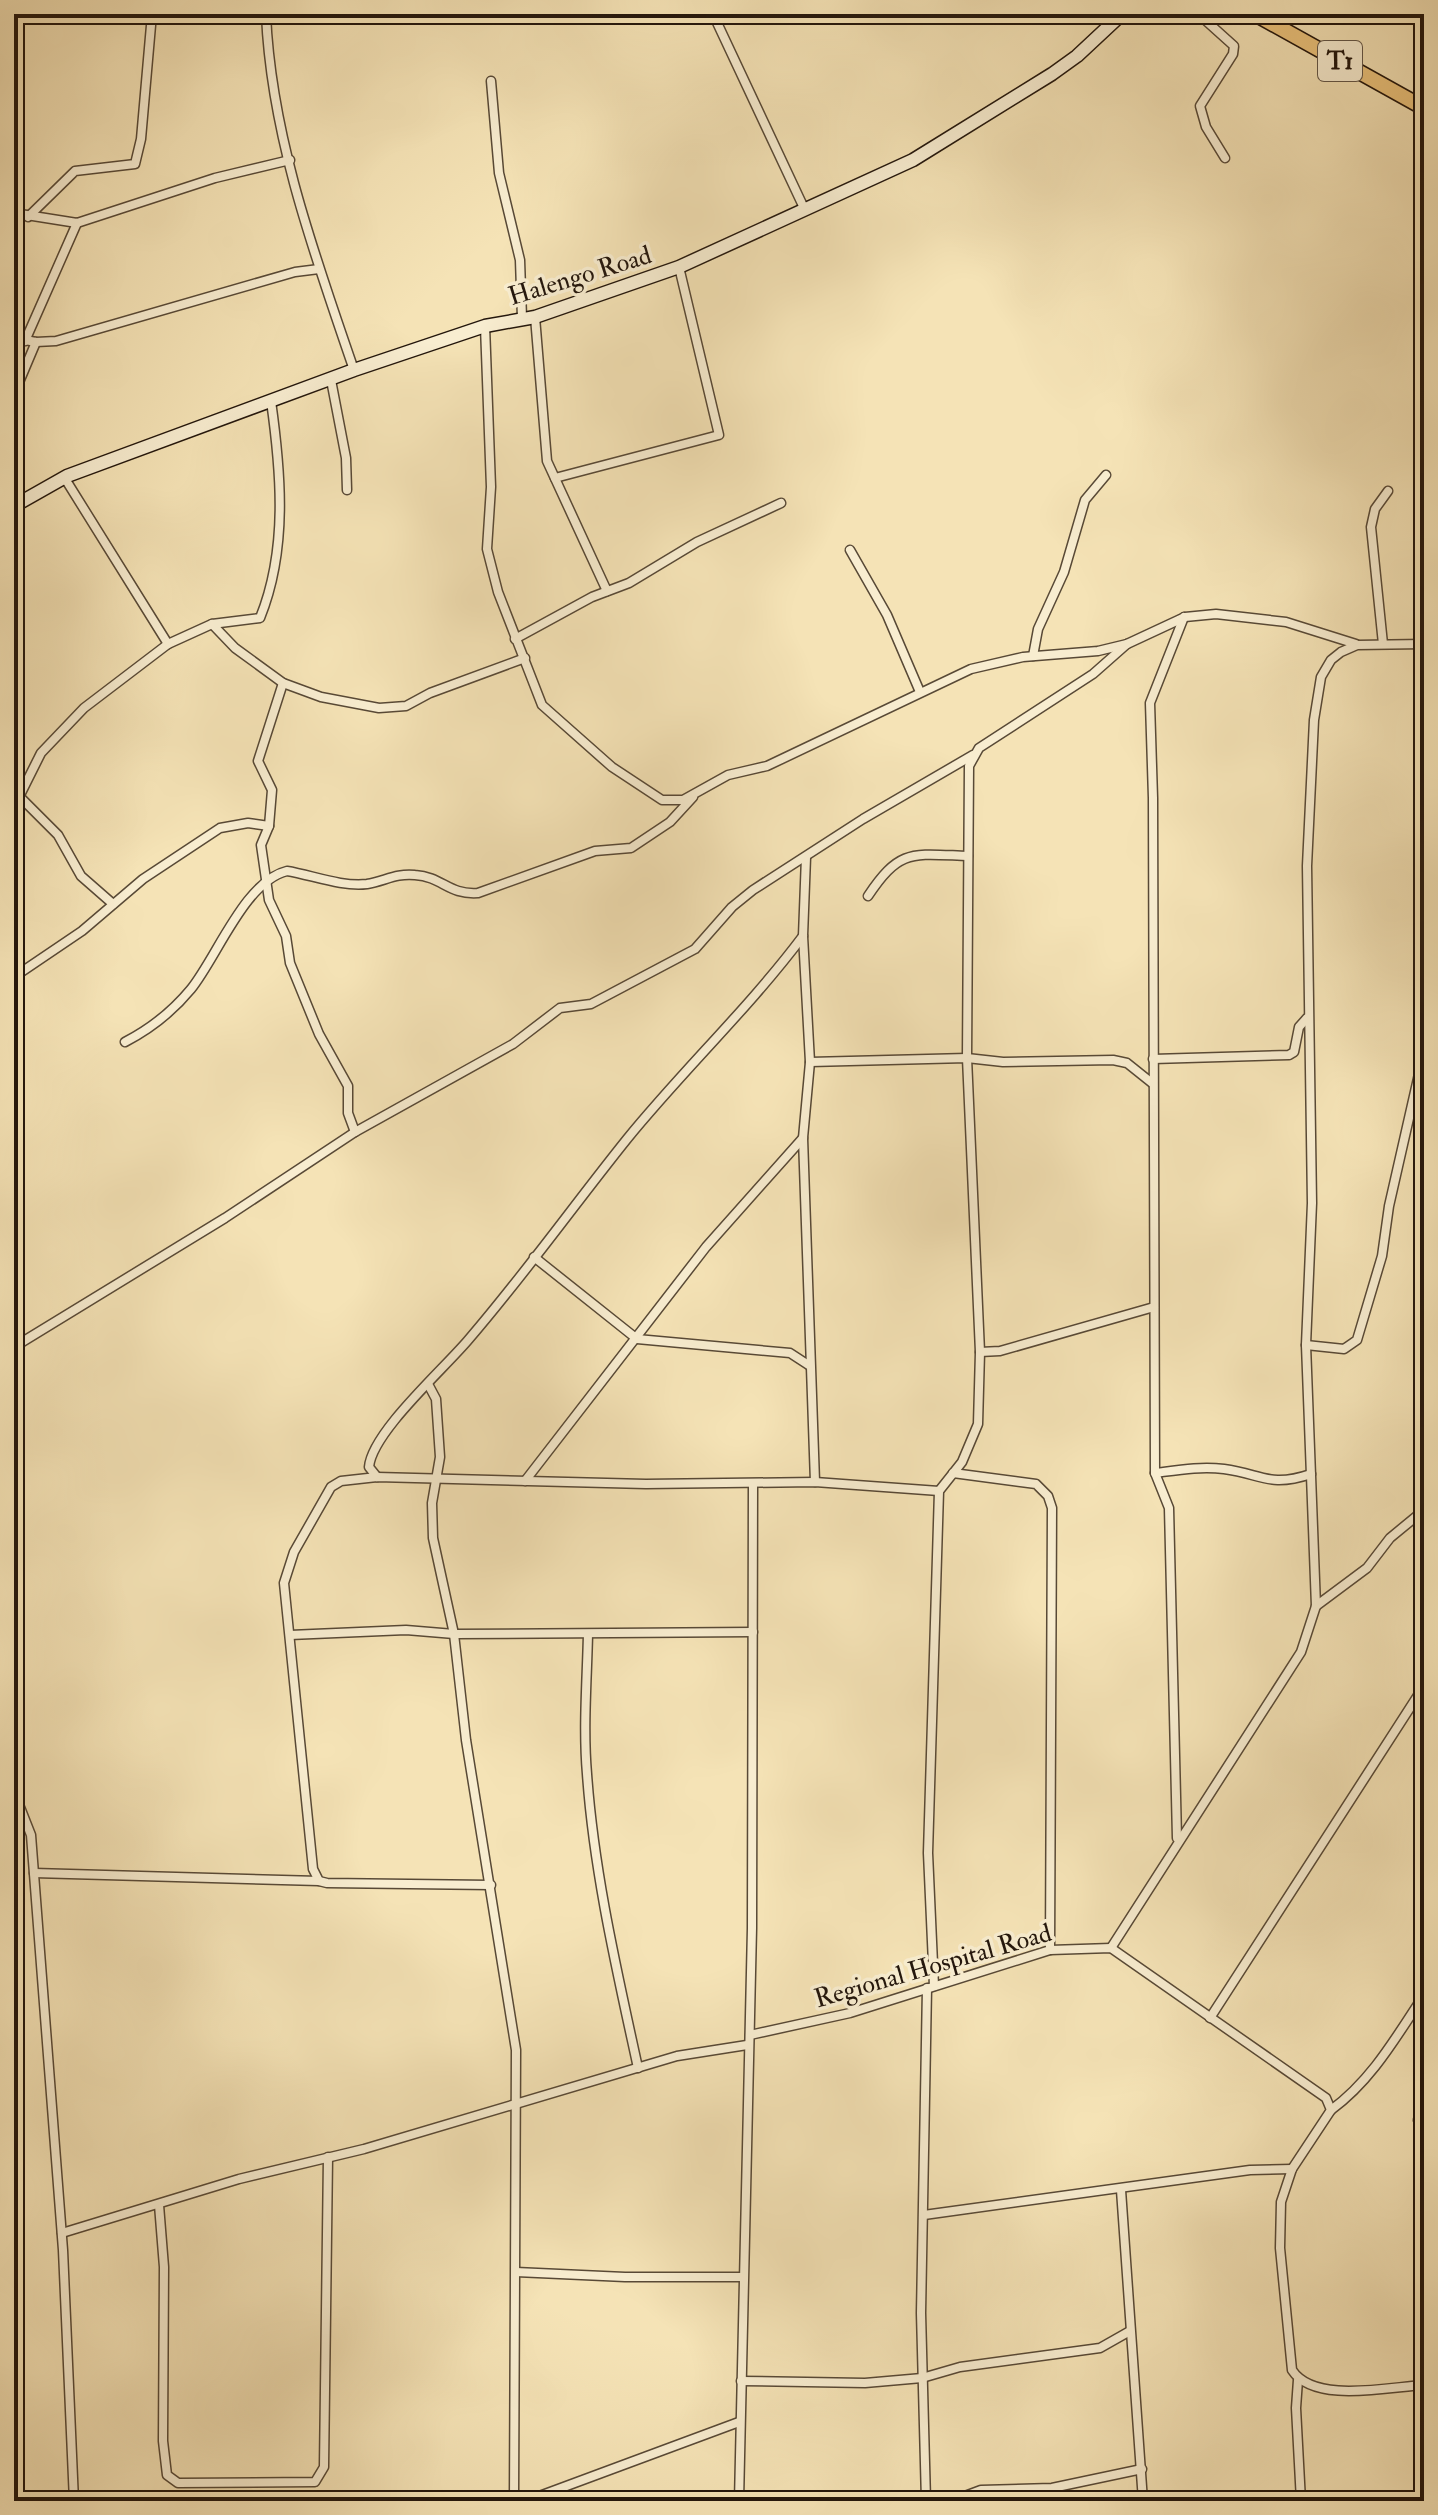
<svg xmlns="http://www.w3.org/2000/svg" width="1438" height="2515" viewBox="0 0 1438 2515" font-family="'IM FELL Double Pica',serif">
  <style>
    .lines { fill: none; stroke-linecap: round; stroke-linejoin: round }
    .street-casing { stroke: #584936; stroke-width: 11 }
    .secondary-casing { stroke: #23160c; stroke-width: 15 }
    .highway-casing { stroke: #23160c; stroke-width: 17 }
    .street { stroke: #f8edd0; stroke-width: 8 }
    .secondary { stroke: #f8edd0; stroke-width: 12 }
    .highway { stroke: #eac27b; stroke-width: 14 }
    .labels { text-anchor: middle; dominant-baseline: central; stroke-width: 7; stroke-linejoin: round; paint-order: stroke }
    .shield { fill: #f8edd0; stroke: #635647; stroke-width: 2 }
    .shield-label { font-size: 24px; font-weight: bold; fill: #23160c }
    .street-label { font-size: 26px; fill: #23160c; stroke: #f8edd0 }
  </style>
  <rect width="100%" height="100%" fill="#f5e3b6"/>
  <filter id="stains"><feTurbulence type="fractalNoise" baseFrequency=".0025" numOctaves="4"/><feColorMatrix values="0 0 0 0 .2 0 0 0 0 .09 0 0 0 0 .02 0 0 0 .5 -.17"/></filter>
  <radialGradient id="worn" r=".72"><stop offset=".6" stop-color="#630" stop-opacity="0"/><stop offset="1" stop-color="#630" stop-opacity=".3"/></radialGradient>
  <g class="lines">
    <!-- street casing -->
    <g class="street-casing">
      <g id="street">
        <path d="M266,14C271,136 315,256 354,370"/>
        <polyline points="713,14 804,208"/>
        <polyline points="1204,14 1204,19 1234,46 1233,54 1200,106 1206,127 1225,158"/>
        <polyline points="491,81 499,173 520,260 522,318"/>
        <polyline points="14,213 77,223 215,178 290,160"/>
        <polyline points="28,217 75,171 135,164 141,139 152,14"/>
        <polyline points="535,317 547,461 607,591"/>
        <polyline points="485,326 491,487 487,549 498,592 542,705 612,767 662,800 683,800 728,775 767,766 971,669 1023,657 1098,651 1127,644 1185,617 1216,614 1286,622 1356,644"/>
        <polyline points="14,338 36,342 56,341 295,272 319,269"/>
        <polyline points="25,341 77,223"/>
        <polyline points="331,380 346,458 347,490"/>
        <polyline points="14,394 36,342"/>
        <polyline points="64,477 168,644"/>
        <polyline points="555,478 719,435 679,267"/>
        <polyline points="850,550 887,615 920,692"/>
        <polyline points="212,624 235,648 283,683 321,697 379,708 406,706 430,693 525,658"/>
        <polyline points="515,639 592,597 629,583 697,542 781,503"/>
        <polyline points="1383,644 1371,527 1375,509 1388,491"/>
        <polyline points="1421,644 1424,657"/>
        <polyline points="1033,656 1038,629 1064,572 1085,500 1106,475"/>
        <polyline points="283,683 258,761 272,790 269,826 261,845 269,900 286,936 290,963 319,1034 348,1086 348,1113 355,1132"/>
        <polyline points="20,797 58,835 81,876 113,904"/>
        <path d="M14,807L41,753L84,708L168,644L212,624L260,618C288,549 281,472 271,401"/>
        <polyline points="806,857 803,936 810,1062 803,1138 815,1482"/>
        <path d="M868,896C900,848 912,854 968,856"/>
        <polyline points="14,977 82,931 143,879 220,828 248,823 269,826"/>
        <path d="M125,1042C152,1028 172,1012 191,989C217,957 245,881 287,871C312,875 341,887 367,884C385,881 396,873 415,875C443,877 448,895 478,893L595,851L631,848L670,822L693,797"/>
        <polyline points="1153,1059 1289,1055 1294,1052 1299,1027 1307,1018"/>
        <polyline points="810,1062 967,1058 1003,1062 1113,1060 1127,1063 1152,1083"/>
        <polyline points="534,1257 637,1339 790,1353 810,1366"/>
        <polyline points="1306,1345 1344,1349 1357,1340 1382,1256 1389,1206 1424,1052"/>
        <polyline points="14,1347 225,1218 355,1132 513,1044 560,1008 591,1004 695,949 732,907 753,890 863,819 973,755"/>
        <polyline points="980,1352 1000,1351 1154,1307"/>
        <polyline points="428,1384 436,1399 440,1457 432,1503 433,1538 454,1634 466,1740 516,2050 514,2501"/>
        <polyline points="953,1473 1036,1484 1048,1496 1052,1508 1050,1950"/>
        <path d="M1155,1473C1178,1470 1201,1466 1224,1469C1262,1474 1269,1488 1311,1474"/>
        <path d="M377,1477L369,1467C372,1432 445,1368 469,1339C525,1274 574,1205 627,1139C684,1069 749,1008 803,936"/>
        <polyline points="525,1481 706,1247 803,1138"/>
        <polyline points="1316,1606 1367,1568 1390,1538 1424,1510"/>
        <path d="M588,1634C587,1680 583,1728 587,1774C594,1873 617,1971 638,2068"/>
        <polyline points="290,1635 406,1630 454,1634 753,1632"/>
        <polyline points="14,1792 31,1835 63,2250 74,2501"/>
        <polyline points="1177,1838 1169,1508 1155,1473 1153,798 1150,703 1184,617"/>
        <polyline points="34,1873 319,1881"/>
        <polyline points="491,1885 327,1883 319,1881 313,1869 284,1583 294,1552 331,1487 341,1481 377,1477 646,1484 815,1482 939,1491"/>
        <polyline points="1111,1948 1301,1652 1316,1606 1306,1345 1312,1203 1307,866 1314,720 1321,677 1331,660 1341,652 1357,645 1424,644"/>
        <polyline points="934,1986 928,1853 939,1491 962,1462 978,1424 980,1352 967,1058 969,766 979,748 1093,674 1127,644"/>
        <polyline points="1210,2018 1424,1686"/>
        <path d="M750,2035L850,2013L1050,1950L1111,1948L1326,2098L1331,2110L1292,2169L1281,2202L1280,2248L1292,2370C1314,2404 1388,2387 1424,2385"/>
        <path d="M1331,2110C1372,2080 1396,2037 1424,1995"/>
        <polyline points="1418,2120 1424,2098"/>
        <polyline points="1121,2190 1143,2501"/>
        <polyline points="159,2205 164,2267 163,2441 167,2475 178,2483 315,2482 324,2467 328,2157"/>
        <polyline points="924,2215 1250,2170 1292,2169"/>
        <polyline points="62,2233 239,2179 364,2149 677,2056 747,2045"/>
        <polyline points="516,2272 625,2277 742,2277"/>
        <polyline points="1298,2380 1296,2408 1301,2501"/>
        <polyline points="741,2381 865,2383 922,2378 960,2367 1100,2348 1130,2331"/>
        <polyline points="926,2498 957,2499 981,2490 1052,2488 1142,2469"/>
        <polyline points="526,2501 739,2422"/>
        <polyline points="739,2501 752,1928 753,1484"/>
        <polyline points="926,2501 921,2313 927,1988"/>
      </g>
    </g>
    <!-- secondary casing -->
    <g class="secondary-casing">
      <polyline id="secondary" points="14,506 67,476 354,370 485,326 535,317 679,267 913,160 1052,74 1077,56 1122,14"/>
    </g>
    <!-- highway casing -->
    <g class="highway-casing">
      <polyline id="highway" points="1255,14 1424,108"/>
    </g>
    <!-- street -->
    <use href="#street" class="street"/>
    <!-- secondary -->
    <use href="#secondary" class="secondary"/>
    <!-- highway -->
    <use href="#highway" class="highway"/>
  </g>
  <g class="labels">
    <!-- shield labels -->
    <rect class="shield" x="1318" y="41" width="44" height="40" rx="6"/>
    <g class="shield-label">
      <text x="1340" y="61">T1</text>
    </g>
    <!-- street labels -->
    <g class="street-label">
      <text transform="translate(580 276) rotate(-17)">Halengo Road</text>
      <text transform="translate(933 1966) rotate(-16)">Regional Hospital Road</text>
    </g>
  </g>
  <!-- margin -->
  <rect width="1438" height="2515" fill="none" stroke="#f5e3b6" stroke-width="48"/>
  <rect x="16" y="16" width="1406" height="2483" fill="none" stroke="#23160c" stroke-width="4"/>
  <rect x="24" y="24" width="1390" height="2467" fill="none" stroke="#23160c" stroke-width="2"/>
  <rect width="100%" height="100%" filter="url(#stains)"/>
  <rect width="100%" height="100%" fill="url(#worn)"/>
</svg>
